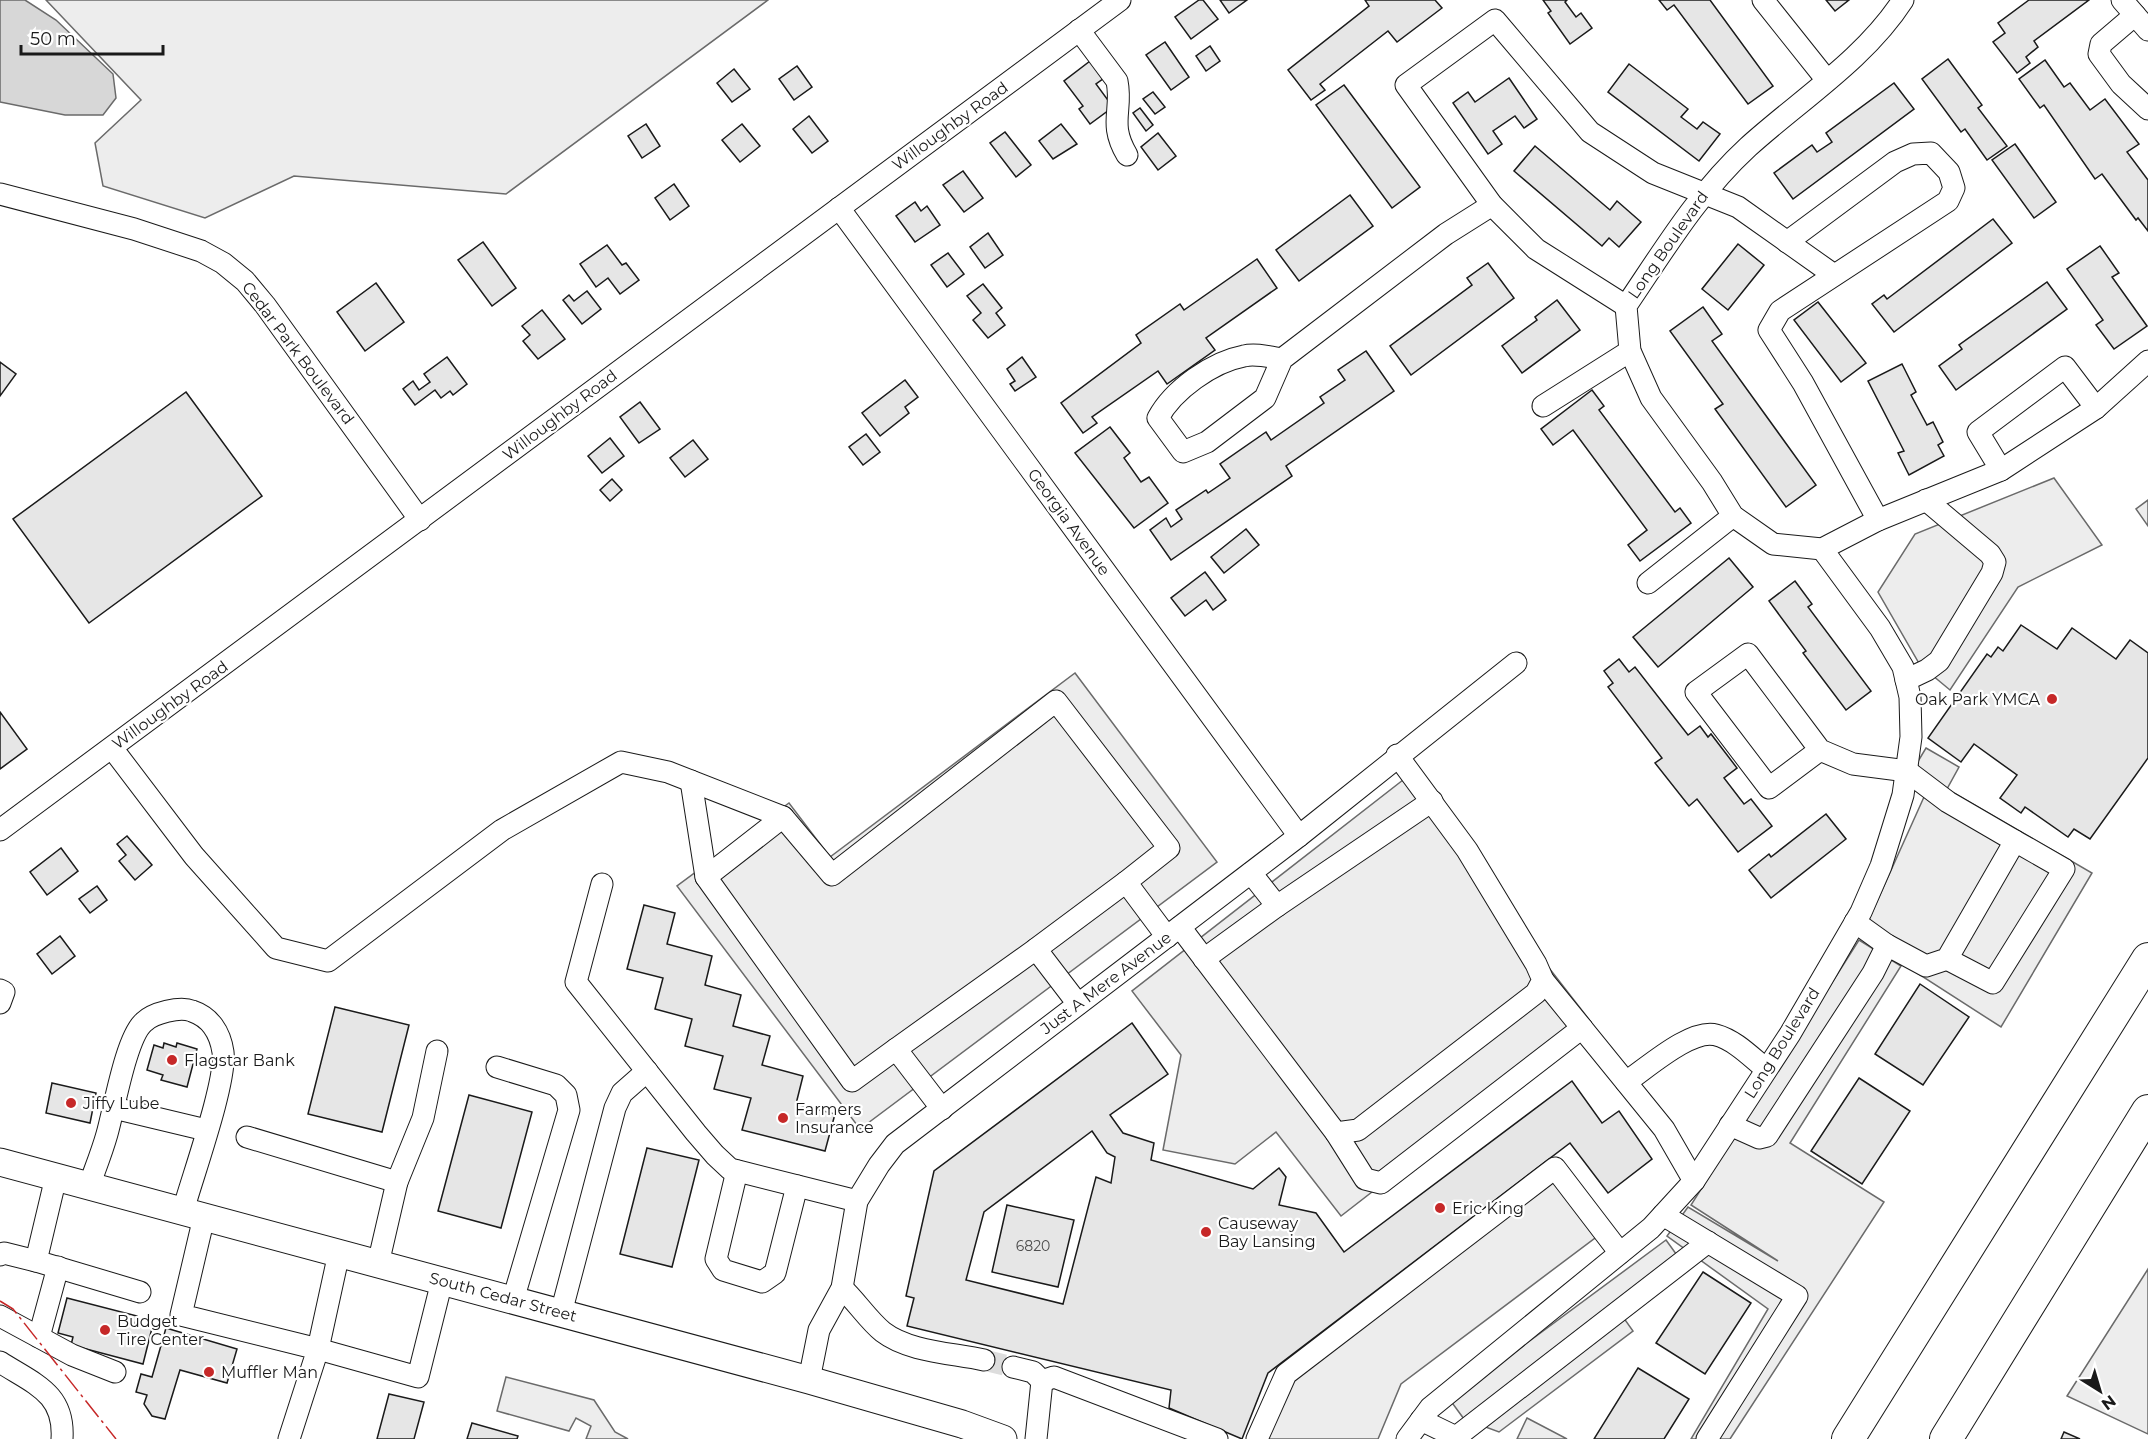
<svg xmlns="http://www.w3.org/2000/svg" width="2148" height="1439" viewBox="0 0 2148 1439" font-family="Montserrat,sans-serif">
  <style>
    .built { fill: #ededed; stroke: #6a6a6a; stroke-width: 1.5 }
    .water { fill: #d7d7d7; stroke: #6a6a6a; stroke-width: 1.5 }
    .building { fill: #e6e6e6; stroke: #1a1a1a; stroke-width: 1.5; fill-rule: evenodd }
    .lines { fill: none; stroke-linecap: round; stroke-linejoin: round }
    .minor-tunnel { stroke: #ddd; stroke-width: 21; stroke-dasharray: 21 10; stroke-linecap: butt }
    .minor-casing { stroke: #1a1a1a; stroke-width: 23 }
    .major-casing { stroke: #1a1a1a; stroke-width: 29 }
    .highway-casing { stroke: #1a1a1a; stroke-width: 34 }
    .minor { stroke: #fff; stroke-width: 21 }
    .major { stroke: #fff; stroke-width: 27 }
    .highway { stroke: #fff; stroke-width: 32 }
    .power { stroke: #c62828; stroke-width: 1.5; stroke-dasharray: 21 4.5 3 4.5; stroke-linecap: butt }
    .poi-dot { fill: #c62828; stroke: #fff; stroke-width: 2 }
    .labels { text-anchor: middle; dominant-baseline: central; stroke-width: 4.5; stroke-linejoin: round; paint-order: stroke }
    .number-label { font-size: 14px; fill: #4d4d4d }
    .street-label { font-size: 16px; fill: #1a1a1a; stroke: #fff }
    .poi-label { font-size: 16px; fill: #1a1a1a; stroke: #fff; text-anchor: start }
  </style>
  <rect width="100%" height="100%" fill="#fff"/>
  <!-- built -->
  <g class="built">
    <polygon points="46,0 768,0 506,194 294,176 205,218 103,186 95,143 141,100"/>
    <polygon points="2054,478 2102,545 2018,587 1950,690 1920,665 1878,592 1915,534"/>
    <polygon points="2148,500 2148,526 2136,509"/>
    <polygon points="1075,673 1217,862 860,1129 677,886 789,803 830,857"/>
    <polygon points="1926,748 1959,767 1947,789 2092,873 2001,1027 1861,937 1924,797 1917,763"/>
    <polygon points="1403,780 1591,1022 1341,1216 1276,1132 1235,1164 1163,1150 1181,1055 1132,991"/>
    <polygon points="1859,940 1901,966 1790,1143 1884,1202 1730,1439 1691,1439 1768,1309 1667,1236 1688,1207 1778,1261 1691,1205"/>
    <polygon points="1557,1163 1607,1229 1401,1384 1378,1439 1253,1439 1280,1372"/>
    <polygon points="1666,1240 1687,1269 1623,1317 1633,1331 1499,1432 1464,1419 1450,1400"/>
    <polygon points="2148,1269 2148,1434 2067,1396"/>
    <polygon points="506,1377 594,1400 615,1432 628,1439 586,1439 591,1426 576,1418 569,1431 497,1411"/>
    <polygon points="1527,1418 1567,1439 1517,1439"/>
  </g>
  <!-- water -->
  <polygon class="water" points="0,0 25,0 56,20 113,74 116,98 103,115 65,115 0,102"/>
  <!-- building -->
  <g class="building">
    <polygon points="1199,0 1203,0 1218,19 1191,39 1175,17"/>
    <polygon points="1220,0 1247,0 1229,13"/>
    <polygon points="1365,0 1435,0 1442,8 1397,42 1388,31 1320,84 1325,90 1311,100 1288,70 1369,6"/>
    <polygon points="1543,0 1567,0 1565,2 1576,17 1581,13 1592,28 1570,44 1548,13 1551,11"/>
    <polygon points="1659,0 1710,0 1773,86 1748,104 1674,5 1667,10"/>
    <polygon points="1826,0 1849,0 1835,11"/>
    <polygon points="2029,0 2089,0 2034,41 2038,47 2026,57 2030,63 2017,73 1993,42 2005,33 1998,23"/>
    <polygon points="1165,42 1189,77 1171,90 1146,55"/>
    <polygon points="1210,46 1220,61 1206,71 1196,56"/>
    <polygon points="1094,58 1107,76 1096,84 1113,107 1090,124 1079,109 1083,106 1064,81"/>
    <polygon points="1948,59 1982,105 1978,108 2007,146 1987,160 1965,129 1961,132 1922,79"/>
    <polygon points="2045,60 2064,87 2070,83 2090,110 2105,99 2139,144 2127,152 2148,180 2148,231 2138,218 2136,220 2102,174 2095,179 2044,105 2040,108 2019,79"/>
    <polygon points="1629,64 1688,109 1681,117 1697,129 1703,122 1720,134 1699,161 1608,92"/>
    <polygon points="797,66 812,87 794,100 779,79"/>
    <polygon points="734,69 750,89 732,102 717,83"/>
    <polygon points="1509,78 1537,119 1524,128 1515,116 1493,131 1502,144 1488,154 1453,103 1468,92 1475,102"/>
    <polygon points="1894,83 1914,109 1793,199 1774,173 1812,145 1817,152 1832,142 1826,133"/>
    <polygon points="1344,85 1420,187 1392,208 1316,105"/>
    <polygon points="1153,92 1165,107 1155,114 1143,99"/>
    <polygon points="1140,108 1153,125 1146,131 1133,113"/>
    <polygon points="809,116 828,141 812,153 793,129"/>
    <polygon points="646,124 660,146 642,158 628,136"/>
    <polygon points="742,124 760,146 740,162 722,140"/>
    <polygon points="1061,124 1077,144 1053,159 1039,141"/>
    <polygon points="1005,132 1031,165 1016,177 990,143"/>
    <polygon points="1158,133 1176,156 1158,170 1141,147"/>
    <polygon points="2015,144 2056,202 2034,218 1992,160"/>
    <polygon points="1535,146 1610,210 1617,201 1641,222 1619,247 1609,238 1602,246 1514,171"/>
    <polygon points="963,171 983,198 964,212 943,185"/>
    <polygon points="674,184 689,206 670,220 655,198"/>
    <polygon points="1350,195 1373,226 1299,281 1276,250"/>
    <polygon points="915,202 921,211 927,206 940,225 915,242 896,216"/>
    <polygon points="1993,219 2012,243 1894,332 1872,304 1884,295 1887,299"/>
    <polygon points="988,233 1003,255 985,268 970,247"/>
    <polygon points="483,242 516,288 492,306 458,260"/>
    <polygon points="1738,244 1764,265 1728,310 1702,289"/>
    <polygon points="607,245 622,265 626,263 639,280 620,294 608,278 596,287 580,264"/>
    <polygon points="2100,246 2119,273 2112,277 2147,326 2114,349 2096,325 2103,320 2067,269"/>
    <polygon points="948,253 964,274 947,287 931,265"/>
    <polygon points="1257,259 1277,288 1206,338 1215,350 1167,384 1158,371 1092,417 1097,423 1083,433 1061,403 1141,343 1136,335 1180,304 1184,310"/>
    <polygon points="1488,263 1514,298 1411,375 1390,346 1472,285 1467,278"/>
    <polygon points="2047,282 2067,309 1956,390 1939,366 1962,349 1959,345"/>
    <polygon points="376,283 404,322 365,351 337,312"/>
    <polygon points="983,284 1002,308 996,313 1005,325 988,338 973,320 981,313 967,296"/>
    <polygon points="587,291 601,309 582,324 563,300 569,295 574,301"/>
    <polygon points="1557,300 1580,330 1522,373 1502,346 1537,320 1535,317"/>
    <polygon points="1818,302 1866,363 1841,382 1794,320"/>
    <polygon points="1703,307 1722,334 1712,341 1816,485 1786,507 1715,409 1723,404 1670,331"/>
    <polygon points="542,310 565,339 538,359 523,341 530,335 522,326"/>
    <polygon points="1366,351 1394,391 1286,466 1292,476 1171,560 1150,530 1166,518 1171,527 1182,519 1176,510 1206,490 1208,493 1230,478 1220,464 1266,432 1271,440 1324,403 1320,397 1345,380 1338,370"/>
    <polygon points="447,357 467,384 453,395 450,391 441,398 435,390 415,405 403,389 413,381 419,390 430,382 424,374"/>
    <polygon points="1022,357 1036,377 1015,391 1010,384 1015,381 1007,369"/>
    <polygon points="0,362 16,374 0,396"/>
    <polygon points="1902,364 1916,392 1911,395 1927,425 1933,422 1943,442 1938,445 1944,456 1909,475 1898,453 1904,451 1868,381"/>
    <polygon points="905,380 918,397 905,407 909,413 880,436 862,413"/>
    <polygon points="1592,390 1604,406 1599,410 1675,512 1680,508 1691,523 1640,561 1628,545 1647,530 1573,430 1553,445 1541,429"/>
    <polygon points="186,392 262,496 89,623 13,519"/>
    <polygon points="640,402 660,429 639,443 620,417"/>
    <polygon points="1110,427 1130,453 1124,458 1141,482 1149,477 1168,503 1134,528 1075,453"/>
    <polygon points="866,434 880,452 863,465 849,447"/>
    <polygon points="610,438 624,456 602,473 588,456"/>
    <polygon points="693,440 708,459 685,477 670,458"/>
    <polygon points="612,479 622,490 610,501 600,490"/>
    <polygon points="1246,529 1259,545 1224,573 1211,557"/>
    <polygon points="1729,558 1753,587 1658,667 1633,637"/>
    <polygon points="1205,572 1226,600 1213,610 1206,600 1185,616 1171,598"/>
    <polygon points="1795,581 1812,604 1808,607 1871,691 1846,710 1803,653 1806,651 1769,601"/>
    <polygon points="2021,625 2057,649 2072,628 2116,659 2130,640 2148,653 2148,758 2090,839 2074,829 2068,837 2025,807 2021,813 2000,798 2017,775 1974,744 1961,762 1928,738 1987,654 1991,657 1998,647 2003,651"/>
    <polygon points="1619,659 1629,672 1635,667 1688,735 1700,726 1708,737 1711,734 1737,768 1724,778 1744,804 1751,799 1772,826 1738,852 1697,799 1689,806 1655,763 1662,758 1608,687 1613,683 1604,671"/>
    <polygon points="0,712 27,749 0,769"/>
    <polygon points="1826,814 1846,839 1771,898 1749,870 1769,854 1771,857"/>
    <polygon points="127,836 152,865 135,880 119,861 126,855 117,844"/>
    <polygon points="61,848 78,871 47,895 30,872"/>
    <polygon points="97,886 107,900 90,913 79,899"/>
    <polygon points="644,905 675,913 667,944 712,956 705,985 741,995 733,1026 770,1036 762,1065 803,1076 796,1104 835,1114 825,1151 742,1130 751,1098 714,1089 723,1056 685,1046 692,1019 655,1009 663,978 627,969"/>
    <polygon points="60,936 75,956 52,974 37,954"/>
    <polygon points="1920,984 1969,1017 1923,1085 1875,1054"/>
    <polygon points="335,1007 409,1025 382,1132 308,1114"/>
    <path d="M1132,1023L1168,1074L1110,1115L1123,1133L1154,1143L1151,1160L1253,1189L1279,1168L1286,1177L1279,1205L1316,1213L1344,1252L1572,1081L1602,1123L1619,1111L1652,1159L1608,1193L1570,1143L1268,1373L1242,1439L1169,1408L1171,1390L907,1326L914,1298L906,1296L934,1171ZM1092,1131L1107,1153L1115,1157L1111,1183L1096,1177L1063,1304L966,1280L984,1212Z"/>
    <polygon points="164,1043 176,1047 177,1043 197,1049 187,1087 161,1080 163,1075 147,1070 154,1045 163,1048"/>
    <polygon points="1859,1078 1910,1111 1862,1184 1811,1151"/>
    <polygon points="52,1083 96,1093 90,1123 46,1113"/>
    <polygon points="469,1095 532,1112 501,1228 438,1211"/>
    <polygon points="647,1148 699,1160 672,1267 620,1254"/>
    <polygon points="1007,1205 1074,1220 1058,1287 992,1272"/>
    <polygon points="1703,1272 1751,1303 1705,1374 1656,1343"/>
    <polygon points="67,1298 137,1316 135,1324 152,1328 143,1364 71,1345 73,1337 58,1333"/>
    <polygon points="166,1328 237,1349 227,1383 180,1370 165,1419 152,1416 144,1404 147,1395 136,1392 141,1374 152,1377"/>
    <polygon points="1638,1368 1689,1399 1664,1439 1594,1439"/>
    <polygon points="389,1394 424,1402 414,1439 377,1439"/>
    <polygon points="472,1423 518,1436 517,1439 467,1439"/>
    <polygon points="2064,1432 2080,1439 2061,1439"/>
  </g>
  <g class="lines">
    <!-- minor-tunnel -->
    <polyline class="minor-tunnel" points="984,1360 1013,1367"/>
    <!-- minor casing -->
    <g class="minor-casing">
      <g id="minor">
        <polyline points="1763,0 1826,79"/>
        <path d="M1903,0C1865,59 1800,100 1748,147C1698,193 1664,250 1626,306L1630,351L1651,398L1712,482L1733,516L1773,544L1822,549L1878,520L2001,470L2096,408L2148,361"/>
        <polyline points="2122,0 2148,30"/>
        <polyline points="2135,15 2101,44 2099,54 2121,84 2148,109"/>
        <path d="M1079,30L1117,81C1123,111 1108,123 1127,155"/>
        <polyline points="0,194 134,229 201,251 223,263 245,281 265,305 420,520"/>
        <polyline points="839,208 1299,836"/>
        <polyline points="1787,242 1895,162 1913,154 1931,153 1949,172 1954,188 1948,201 1780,311 1769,330 1803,383 1878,520"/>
        <polyline points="1626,306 1536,249 1492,205 1406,85 1495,20 1590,132 1653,173 1738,207 1834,275"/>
        <path d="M1282,359L1265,398L1207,442L1183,452L1158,418C1173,390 1212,362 1244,356C1255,353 1270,357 1282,359L1446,234L1492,205"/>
        <polyline points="1543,406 1630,351"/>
        <polyline points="2001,470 1978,432 2065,367 2096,408"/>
        <polyline points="1648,583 1733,516"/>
        <polyline points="1906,680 1927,670 1939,661 1992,573 1995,562 1990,554 1926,500"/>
        <polyline points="112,748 194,856 276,948 328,961 502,830 621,762 668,772 783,817"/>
        <polyline points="1820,750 1769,788 1696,692 1748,654 1820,750 1853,764 1907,771 1948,802 2015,841 1947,959 1926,966 1887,945 1855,922"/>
        <polyline points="691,781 706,877"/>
        <polyline points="0,830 1120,0"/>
        <polyline points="602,884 576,982 696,1133 715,1155 730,1169 857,1201"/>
        <polyline points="1277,906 1432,801"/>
        <polyline points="1180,927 1336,1133 1358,1130 1536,993 1543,980 1536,964 1467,850 1397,755"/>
        <polyline points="1204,959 1277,906 1251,873"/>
        <polyline points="1947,959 1993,983 2064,869 2015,841"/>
        <polyline points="1543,980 1664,1129 1694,1181"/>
        <polyline points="0,990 4,992 0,1003"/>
        <polyline points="1078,1004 1036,949 1126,882"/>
        <polyline points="896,1049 1036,949"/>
        <polyline points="497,1067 556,1085 566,1095 569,1110 513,1300"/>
        <path d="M1626,1082C1646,1069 1691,1028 1716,1035C1735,1040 1751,1057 1766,1069"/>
        <polyline points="114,1108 206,1130"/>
        <polyline points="942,1109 896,1049 852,1081 706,877 783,817 832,875 1056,701 1169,848 1126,882 1167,937"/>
        <polyline points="1730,1125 1759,1138 1767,1136 1873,973 1887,945"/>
        <polyline points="1336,1133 1365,1179 1381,1183 1582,1028"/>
        <polyline points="247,1137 397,1182 378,1264"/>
        <polyline points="737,1171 716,1259 723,1270 762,1282 775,1273 797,1186"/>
        <polyline points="56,1177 36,1261 140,1292"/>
        <polyline points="397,1182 423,1118 437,1051"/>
        <path d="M89,1186C95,1169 102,1152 107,1134C114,1110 126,1037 144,1022C153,1013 180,1006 192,1011C210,1017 220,1032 223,1052C227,1081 192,1178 183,1211"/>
        <polyline points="1663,1215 1797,1296 1707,1439"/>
        <polyline points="204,1217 181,1315 318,1349 289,1439"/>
        <polyline points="339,1253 318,1349 418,1377 442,1281"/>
        <polyline points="0,1255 4,1253 36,1261"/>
        <path d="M842,1288C856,1301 869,1321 883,1332C909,1352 953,1353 984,1360"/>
        <polyline points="561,1313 615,1108 622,1093 647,1071"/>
        <polyline points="0,1316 72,1355 115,1372"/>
        <polyline points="39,1337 58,1267"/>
        <path d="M0,1362C34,1384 65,1393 62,1439"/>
        <polyline points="1013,1367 1033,1372 1042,1381 1036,1439"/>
        <polyline points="809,1380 819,1330 842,1288 857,1201 879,1165 895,1144 1299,836 1516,663"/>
        <polyline points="1042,1381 1054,1377 1217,1439"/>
        <polyline points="1421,1420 1460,1439"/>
        <polyline points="1456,1437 1708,1242"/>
        <polyline points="1257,1439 1286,1374 1555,1168 1620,1253"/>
        <polyline points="1407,1439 1430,1408 1651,1228 1694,1181 1790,1034 1861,912 1881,866 1903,795 1911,737 1910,697 1903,667 1880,628 1822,549"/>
      </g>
    </g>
    <!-- major casing -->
    <g class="major-casing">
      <polyline id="major" points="0,1162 809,1380 962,1424 1003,1439"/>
    </g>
    <!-- highway casing -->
    <g class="highway-casing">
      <g id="highway">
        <polyline points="1848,1439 2148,959"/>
        <polyline points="1946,1439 2148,1111"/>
      </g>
    </g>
    <!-- minor -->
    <use href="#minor" class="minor"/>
    <!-- major -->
    <use href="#major" class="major"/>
    <!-- highway -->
    <use href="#highway" class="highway"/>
    <!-- power -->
    <polyline class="power" points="0,1301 13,1309 116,1439"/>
  </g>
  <!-- markers -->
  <g class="poi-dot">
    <circle cx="2052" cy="699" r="6"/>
    <circle cx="172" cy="1060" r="6"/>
    <circle cx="71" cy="1103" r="6"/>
    <circle cx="783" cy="1118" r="6"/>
    <circle cx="1440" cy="1208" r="6"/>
    <circle cx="1206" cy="1232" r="6"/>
    <circle cx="105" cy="1330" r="6"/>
    <circle cx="209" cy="1372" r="6"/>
  </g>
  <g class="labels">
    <!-- number labels -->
    <g class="number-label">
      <text x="1033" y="1246">6820</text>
    </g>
    <!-- street labels -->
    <g class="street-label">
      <text transform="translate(950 126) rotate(-36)">Willoughby Road</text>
      <text transform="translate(1668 245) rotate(-55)">Long Boulevard</text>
      <text transform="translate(298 353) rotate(53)">Cedar Park Boulevard</text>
      <text transform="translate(560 415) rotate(-37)">Willoughby Road</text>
      <text transform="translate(1069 522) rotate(54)">Georgia Avenue</text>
      <text transform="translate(170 705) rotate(-36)">Willoughby Road</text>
      <text transform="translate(1106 983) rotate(-37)">Just A Mere Avenue</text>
      <text transform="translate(1782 1043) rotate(-58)">Long Boulevard</text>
      <text transform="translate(503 1297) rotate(15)">South Cedar Street</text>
    </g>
    <!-- poi labels -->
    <g class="poi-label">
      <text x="2040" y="699" text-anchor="end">Oak Park YMCA</text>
      <text x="184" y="1060">Flagstar Bank</text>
      <text x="83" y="1103">Jiffy Lube</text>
      <text x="795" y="1109">Farmers<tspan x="795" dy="18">Insurance</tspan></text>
      <text x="1452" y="1208">Eric King</text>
      <text x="1218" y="1223">Causeway<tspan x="1218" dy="18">Bay Lansing</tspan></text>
      <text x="117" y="1321">Budget<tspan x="117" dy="18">Tire Center</tspan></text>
      <text x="221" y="1372">Muffler Man</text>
    </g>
  </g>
  <!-- north arrow -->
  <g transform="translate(2100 1391) rotate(143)" stroke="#ffffff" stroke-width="4.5" paint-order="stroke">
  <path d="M0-4.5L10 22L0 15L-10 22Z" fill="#1a1a1a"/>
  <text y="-9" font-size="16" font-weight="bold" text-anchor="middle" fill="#1a1a1a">N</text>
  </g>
  <!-- scale -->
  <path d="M21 45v9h142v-9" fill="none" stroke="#1a1a1a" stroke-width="3"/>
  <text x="30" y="45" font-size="18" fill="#1a1a1a" stroke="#ffffff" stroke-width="4.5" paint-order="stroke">50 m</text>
</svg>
